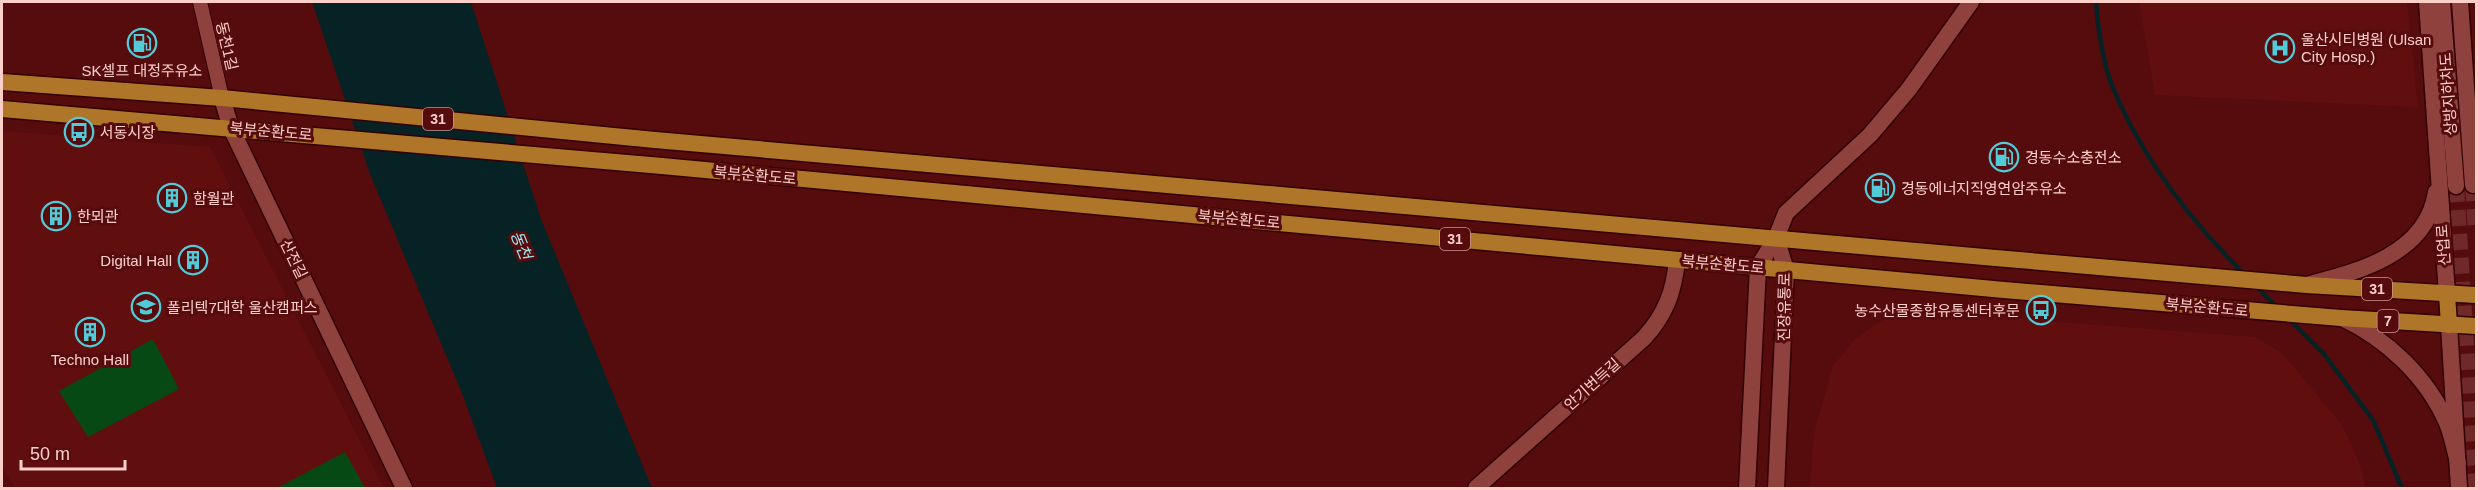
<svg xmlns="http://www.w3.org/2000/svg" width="2478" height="490" viewBox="0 0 2478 490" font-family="Helvetica,'Noto Sans KR',sans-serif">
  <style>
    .built { fill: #610e0f }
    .green { fill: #064915 }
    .water { fill: #072225 }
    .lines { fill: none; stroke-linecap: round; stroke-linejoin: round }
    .stream { stroke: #072225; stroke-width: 4.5 }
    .secondary-tunnel { stroke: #6f2929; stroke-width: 16; stroke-dasharray: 16 8; stroke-linecap: butt }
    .minor-casing { stroke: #320001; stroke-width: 16 }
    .tertiary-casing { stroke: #320001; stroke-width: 19 }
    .secondary-casing { stroke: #320001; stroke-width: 19 }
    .primary-casing { stroke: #320001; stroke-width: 19 }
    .minor { stroke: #8f423d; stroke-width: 14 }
    .tertiary { stroke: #8f423d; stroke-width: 16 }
    .secondary { stroke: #8f423d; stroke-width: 16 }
    .primary { stroke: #af762a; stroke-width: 16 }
    .labels { text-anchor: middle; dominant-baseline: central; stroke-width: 6; stroke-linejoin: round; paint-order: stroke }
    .shield { fill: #560c0d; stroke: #cb9491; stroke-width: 1.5 }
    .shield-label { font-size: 14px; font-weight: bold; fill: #fdcfc9 }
    .poi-label { font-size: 15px; fill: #fdcfc9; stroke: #560c0d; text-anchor: start }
    .street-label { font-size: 15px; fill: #fdcfc9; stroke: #560c0d }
    .water-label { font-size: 16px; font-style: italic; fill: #9ceaf4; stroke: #560c0d }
  </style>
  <rect width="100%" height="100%" fill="#560c0d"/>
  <!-- built -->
  <g class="built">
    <polygon points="2139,2 2407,2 2418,107 2155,95"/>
    <polygon points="2,131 210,147 384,488 15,488 2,467"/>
    <polygon points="1916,311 2255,337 2282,353 2342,425 2359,462 2366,488 1810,488 1814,433 1833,366 1855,339 1884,319"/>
  </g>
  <!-- green -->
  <g class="green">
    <polygon points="153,339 179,389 88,437 59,391"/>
    <polygon points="345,452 365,488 277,488"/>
  </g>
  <!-- water -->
  <polygon class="water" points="312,2 471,2 541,219 652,488 497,488 461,391 370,174"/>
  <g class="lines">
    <!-- stream -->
    <g class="stream">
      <path d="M2096,2C2098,28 2102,58 2111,83C2140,156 2190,220 2245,275"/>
      <polyline points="2255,285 2276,307"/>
      <polyline points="2289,319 2324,354 2373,420 2402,488"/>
    </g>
    <!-- secondary-tunnel -->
    <g class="secondary-tunnel">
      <polyline points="2473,185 2476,233"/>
      <polyline points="2456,186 2475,488"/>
    </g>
    <!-- minor casing -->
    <g class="minor-casing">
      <polyline id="minor" points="200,2 222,98"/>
    </g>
    <!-- tertiary casing -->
    <g class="tertiary-casing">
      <g id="tertiary">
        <polyline points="222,98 231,128 404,488"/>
        <polyline points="1776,238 1786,270 1776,488"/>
        <path d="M1476,488L1644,338C1666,314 1674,291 1677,260"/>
        <polyline points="1747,488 1758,267 1776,238 1786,213 1870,135 1909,89 1971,2"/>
      </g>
    </g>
    <!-- secondary casing -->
    <g class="secondary-casing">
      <g id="secondary">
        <polyline points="2427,2 2447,294"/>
        <polyline points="2442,2 2456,186"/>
        <polyline points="2460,2 2473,185"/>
        <path d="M2310,284C2361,271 2427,253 2436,192"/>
        <path d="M2342,318C2387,339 2427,377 2447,423C2452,435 2455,450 2458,463"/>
        <polyline points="2449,325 2459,488"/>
      </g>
    </g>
    <!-- primary casing -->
    <g class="primary-casing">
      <g id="primary">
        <polyline points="2,82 222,98 655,140 2007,259 2307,285 2476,295"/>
        <polyline points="2,109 662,166 2004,290 2341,318 2476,326"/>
        <polyline points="2447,294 2449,325"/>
      </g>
    </g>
    <!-- minor -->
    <use href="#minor" class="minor"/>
    <!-- tertiary -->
    <use href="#tertiary" class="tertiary"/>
    <!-- secondary -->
    <use href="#secondary" class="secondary"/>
    <!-- primary -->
    <use href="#primary" class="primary"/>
  </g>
  <!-- icons -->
  <defs>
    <g id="fuel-ring" transform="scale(1.5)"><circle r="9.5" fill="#560c0d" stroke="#52cbd9" stroke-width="1.5"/><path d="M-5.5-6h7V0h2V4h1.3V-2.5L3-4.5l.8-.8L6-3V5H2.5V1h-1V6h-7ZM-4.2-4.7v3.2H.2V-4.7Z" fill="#52cbd9"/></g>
    <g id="hospital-ring" transform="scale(1.5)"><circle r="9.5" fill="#560c0d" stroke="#52cbd9" stroke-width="1.5"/><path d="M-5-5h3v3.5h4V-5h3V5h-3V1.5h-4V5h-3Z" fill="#52cbd9"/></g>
    <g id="bus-ring" transform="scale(1.5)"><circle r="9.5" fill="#560c0d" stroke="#52cbd9" stroke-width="1.5"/><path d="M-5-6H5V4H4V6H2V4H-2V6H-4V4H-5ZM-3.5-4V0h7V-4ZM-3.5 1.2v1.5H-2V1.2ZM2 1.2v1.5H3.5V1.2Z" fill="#52cbd9"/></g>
    <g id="building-ring" transform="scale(1.5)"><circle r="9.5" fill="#560c0d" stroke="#52cbd9" stroke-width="1.5"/><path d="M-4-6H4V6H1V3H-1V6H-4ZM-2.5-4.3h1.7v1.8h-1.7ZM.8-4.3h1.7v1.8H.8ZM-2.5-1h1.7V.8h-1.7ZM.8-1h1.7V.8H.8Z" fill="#52cbd9"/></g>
    <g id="university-ring" transform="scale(1.5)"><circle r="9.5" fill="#560c0d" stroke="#52cbd9" stroke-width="1.5"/><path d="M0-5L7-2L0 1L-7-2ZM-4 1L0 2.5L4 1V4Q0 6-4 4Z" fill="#52cbd9"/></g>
  </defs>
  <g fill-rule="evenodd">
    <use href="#fuel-ring" x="142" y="43"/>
    <use href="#hospital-ring" x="2280" y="48"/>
    <use href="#bus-ring" x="79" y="132"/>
    <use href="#fuel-ring" x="2004" y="157"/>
    <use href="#fuel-ring" x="1880" y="188"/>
    <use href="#building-ring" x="172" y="198"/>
    <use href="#building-ring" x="56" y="216"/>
    <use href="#building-ring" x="193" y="260"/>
    <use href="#university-ring" x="146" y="307"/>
    <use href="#bus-ring" x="2041" y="310"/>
    <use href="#building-ring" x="90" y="332"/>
  </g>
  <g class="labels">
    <!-- shield labels -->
    <g class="shield">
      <rect x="423" y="108" width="30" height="22" rx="4.5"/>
      <rect x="1440" y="228" width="30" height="22" rx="4.5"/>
      <rect x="2362" y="278" width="30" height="22" rx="4.5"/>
      <rect x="2377.5" y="310" width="21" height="22" rx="4.5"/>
    </g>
    <g class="shield-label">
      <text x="438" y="119">31</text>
      <text x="1455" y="239">31</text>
      <text x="2377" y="289">31</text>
      <text x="2388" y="321">7</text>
    </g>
    <!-- poi labels -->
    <g class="poi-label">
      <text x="2301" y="39">울산시티병원 (Ulsan<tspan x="2301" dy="17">City Hosp.)</tspan></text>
      <text x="142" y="70" text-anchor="middle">SK셀프 대정주유소</text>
      <text x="100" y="132">서동시장</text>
      <text x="2025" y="157">경동수소충전소</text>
      <text x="1901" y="188">경동에너지직영연암주유소</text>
      <text x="193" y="198">함월관</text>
      <text x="77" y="216">한뫼관</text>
      <text x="172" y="260" text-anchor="end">Digital Hall</text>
      <text x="167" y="307">폴리텍7대학 울산캠퍼스</text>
      <text x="2020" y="310" text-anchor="end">농수산물종합유통센터후문</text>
      <text x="90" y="359" text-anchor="middle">Techno Hall</text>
    </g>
    <!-- street labels -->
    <g class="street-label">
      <text transform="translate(227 46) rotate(77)">동천1길</text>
      <text transform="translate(2448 94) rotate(-94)">상방지하차도</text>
      <text transform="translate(271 131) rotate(5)">북부순환도로</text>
      <text transform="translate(755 175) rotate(5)">북부순환도로</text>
      <text transform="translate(1239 219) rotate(5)">북부순환도로</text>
      <text transform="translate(2443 245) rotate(-94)">산업로</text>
      <text transform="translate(294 259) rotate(64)">산전길</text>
      <text transform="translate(1723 264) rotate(5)">북부순환도로</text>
      <text transform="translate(1784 307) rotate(-89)">진장유통로</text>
      <text transform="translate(2207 307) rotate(5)">북부순환도로</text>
      <text transform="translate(1592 384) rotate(-42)">안기번득길</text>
    </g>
    <!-- water labels -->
    <g class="water-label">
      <text transform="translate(521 245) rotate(68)">동천</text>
    </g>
  </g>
  <!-- border -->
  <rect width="2478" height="490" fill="none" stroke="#fdcfc9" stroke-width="6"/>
  <!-- scale -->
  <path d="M21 460v9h104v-9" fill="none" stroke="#fdcfc9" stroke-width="3"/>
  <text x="30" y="460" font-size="18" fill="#fdcfc9" stroke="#560c0d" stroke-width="4.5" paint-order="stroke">50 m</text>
</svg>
